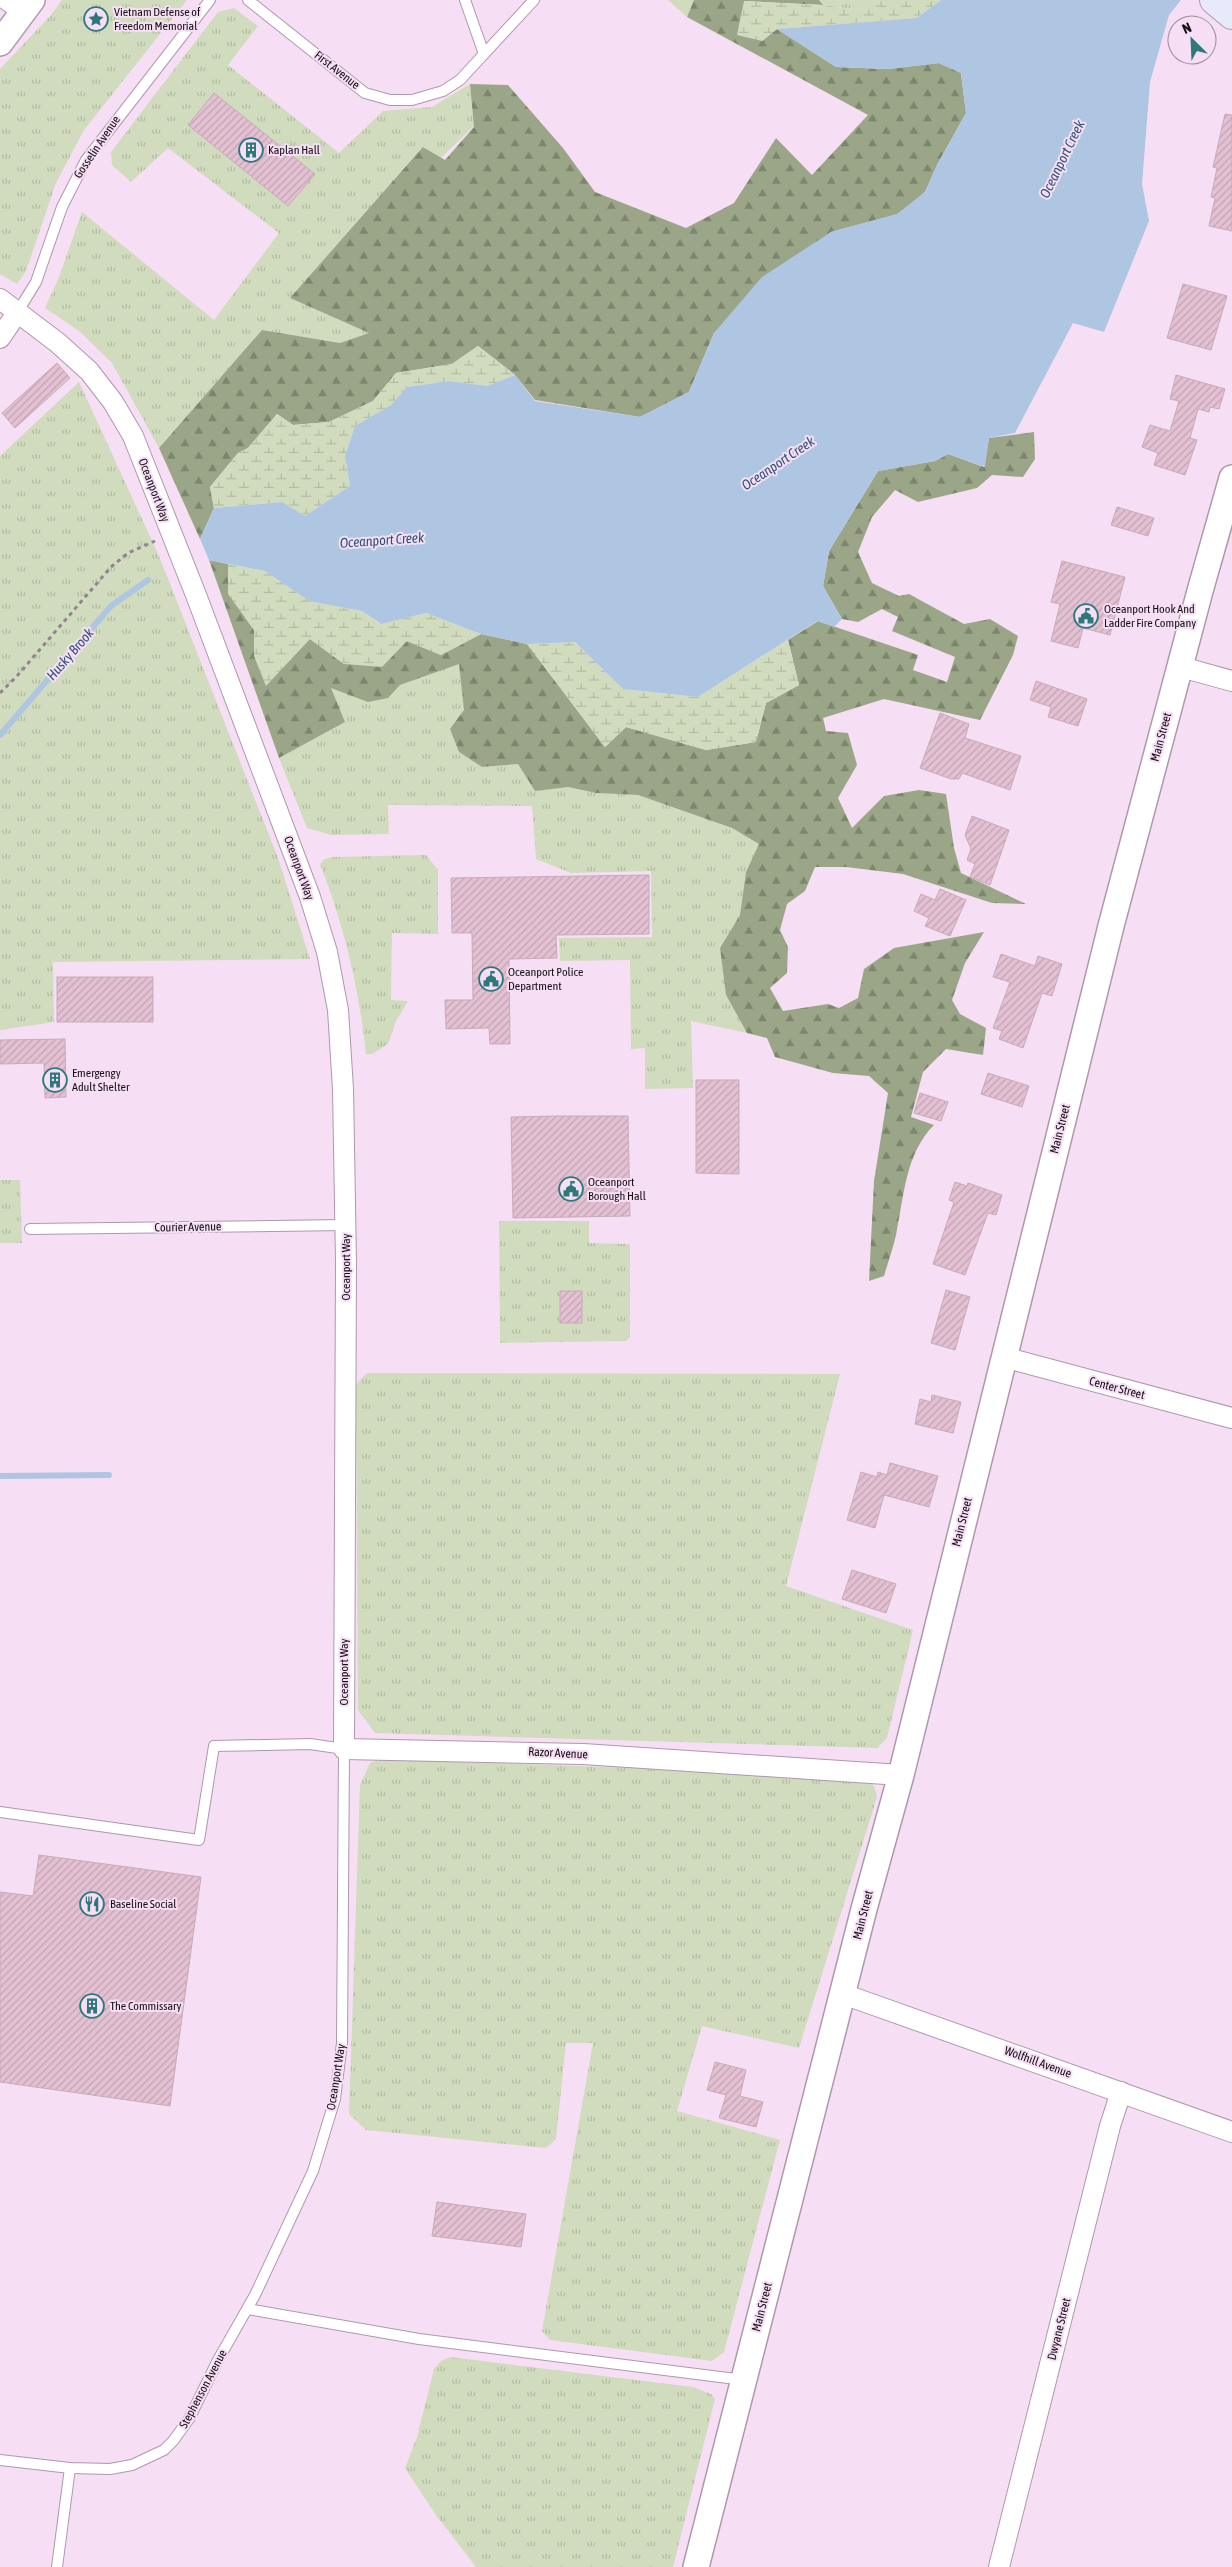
<svg xmlns="http://www.w3.org/2000/svg" width="1232" height="2567" viewBox="0 0 1232 2567" font-family="'Asap Condensed',sans-serif">
  <style>
    .grass { fill: url(#grass-tufts) }
    .forest { fill: url(#forest-firs) }
    .wetland { fill: url(#wetland-marsh) }
    .water { fill: #aec6e1 }
    .lines { fill: none; stroke-linecap: round; stroke-linejoin: round }
    .stream { stroke: #aec6e1; stroke-width: 6 }
    .building { fill: url(#building-hatch); stroke: #c7abb9 }
    .service-casing { stroke: #ae98ac; stroke-width: 12 }
    .minor-casing { stroke: #ae98ac; stroke-width: 22 }
    .tertiary-casing { stroke: #ae98ac; stroke-width: 28 }
    .secondary-casing { stroke: #ae98ac; stroke-width: 30 }
    .path { stroke: #938391; stroke-width: 3; stroke-dasharray: 4 4; stroke-linecap: butt }
    .service { stroke: #fff; stroke-width: 10 }
    .minor { stroke: #fff; stroke-width: 20 }
    .tertiary { stroke: #fff; stroke-width: 25 }
    .secondary { stroke: #e9e9fc; stroke-width: 28 }
    .labels { text-anchor: middle; dominant-baseline: central; stroke-width: 4; stroke-linejoin: round; paint-order: stroke }
    .poi-label { font-size: 12px; fill: #150e15; stroke: #f6dff4; text-anchor: start }
    .street-label { font-size: 12px; fill: #150e15; stroke: #f6dff4 }
    .water-label { font-size: 14px; font-style: italic; fill: #2d5178; stroke: #f6dff4 }
  </style>
  <defs>
    <pattern id="grass-tufts" width="24" height="20" patternUnits="userSpaceOnUse" patternTransform="scale(1.25)"><rect width="24" height="20" fill="#d0dcbd"/><path d="M3 7l-1-3M5 7V3M7 7l1-3M15 17l-1-3M17 17v-4M19 17l1-3" fill="none" stroke="#b2bca2"/></pattern>
    <pattern id="forest-firs" width="22" height="20" patternUnits="userSpaceOnUse" patternTransform="scale(1.25)"><rect width="22" height="20" fill="#9aa687"/><path d="M5 1l3.5 6h-7zM16 11l3.5 6h-7z" fill="#7c866d"/></pattern>
    <pattern id="wetland-marsh" width="20" height="14" patternUnits="userSpaceOnUse" patternTransform="scale(1.25)"><rect width="20" height="14" fill="#d0dcbd"/><path d="M1 5h8M5 5V1M11 12h8M15 12V8" fill="none" stroke="#b2bca2"/></pattern>
    <pattern id="building-hatch" width="6" height="6" patternUnits="userSpaceOnUse" patternTransform="scale(1.25)"><rect width="6" height="6" fill="#e3c0d2"/><path d="M-1 1l2-2M0 6l6-6M5 7l2-2" fill="none" stroke="#c2a4b3"/></pattern>
  </defs>
  <rect width="100%" height="100%" fill="#f6dff4"/>
  <!-- grass -->
  <g class="grass">
    <polygon points="62,0 187,0 84,130 56,183 26,271 17,284 0,274 0,69 50,16"/>
    <polygon points="668,0 694,0 687,17"/>
    <polygon points="819,0 880,0 859,10 823,5"/>
    <polygon points="234,8 258,26 228,65 339,153 383,111 432,107 470,84 474,126 441,158 424,147 290,298 369,333 340,343 262,330 159,448 112,363 79,331 45,308 59,277 82,212 214,320 279,233 168,148 131,182 112,165 111,152 218,12"/>
    <polygon points="79,382 159,556 278,858 310,959 53,962 54,1022 0,1030 0,456"/>
    <polygon points="459,663 465,710 459,752 482,767 518,764 535,790 568,787 596,793 638,795 732,828 760,844 746,872 740,915 720,948 726,995 747,1033 691,1021 693,1088 645,1089 645,1048 631,1049 630,960 560,961 559,938 652,937 651,871 571,873 536,859 532,806 388,805 389,834 331,835 307,828 279,758 345,722 330,687 387,698 400,685"/>
    <path d="M426,855L438,870V934L392,933L391,1000L408,1001L396,1021L388,1044L372,1054H366C359,988 344,925 320,864L324,859L332,857Z"/>
    <polygon points="0,1180 20,1180 22,1243 0,1243"/>
    <polygon points="499,1221 589,1221 589,1243 630,1244 630,1337 626,1341 500,1343"/>
    <polygon points="367,1373 840,1374 786,1586 913,1630 887,1738 877,1748 375,1733 358,1710 356,1384"/>
    <path d="M381,1759L862,1776C872,1781 875,1786 877,1797L799,2048L702,2026L677,2111L780,2140L724,2352L712,2361L550,2340L542,2331L593,2043H566L556,2139L546,2148L366,2130L349,2114L360,1785L370,1763Z"/>
    <polygon points="450,2357 693,2387 711,2394 715,2399 673,2567 476,2567 436,2515 405,2468 417,2437 434,2369 441,2361"/>
  </g>
  <!-- forest -->
  <g class="forest">
    <polygon points="694,0 819,0 823,5 744,1 762,41 777,29 836,67 888,69 939,63 961,73 966,113 937,165 925,192 898,214 831,232 714,333 689,392 640,417 535,400 515,375 478,346 452,364 396,373 373,401 329,422 293,425 277,414 248,448 238,453 210,487 214,508 200,539 159,448 262,330 340,343 369,333 290,298 423,147 445,160 474,127 470,84 508,85 563,148 595,192 686,228 734,203 776,138 812,175 868,115 687,17"/>
    <path d="M1034,432L1035,459L1023,477L992,475L977,488L918,502L895,490L872,517L858,552L872,583L899,596L909,594L964,624L990,619L1018,636L1013,655L980,720L884,699L823,718L826,731L848,733L857,765L838,798L852,828L884,796L919,790L946,794L954,848L961,873L1026,904L992,903L903,874L846,867H815L805,891L787,904L780,930L788,947L787,973L770,988L783,1011L828,1004L839,1008L858,998L864,969L894,948L984,932L965,963L952,1000L960,1014L986,1028L983,1055L946,1049L923,1072L911,1117L934,1125C905,1154 904,1197 896,1235C893,1249 888,1262 884,1276L869,1281L874,1181L888,1093L869,1076L833,1073L775,1057L767,1038L747,1033L726,995L720,948L740,915L746,872L759,844L732,828L638,795L596,793L568,787L535,791L518,764L482,767L459,752L450,729L464,710L459,664L400,685L388,698L368,702L331,688L345,722L279,758L209,560L228,564L229,594L254,630V656L310,639L344,664L407,641L441,655L481,634L527,644L605,747L626,727L706,750L756,742L766,703L799,685L788,640L818,621L918,655L913,670L947,682L955,657L892,631L898,617L882,609L858,622L842,619L823,586L829,551L878,471L935,461L948,454L984,467L989,438Z"/>
  </g>
  <!-- wetland -->
  <g class="wetland">
    <polygon points="880,0 941,0 917,18 777,29 762,41 737,35 744,1 823,5 859,10"/>
    <polygon points="478,346 515,375 487,386 449,381 407,387 391,405 355,426 345,456 350,486 305,516 282,502 214,508 210,487 238,453 248,448 277,414 293,425 329,422 373,401 396,373 452,364"/>
    <polygon points="228,564 265,571 309,601 362,611 380,624 426,613 481,634 441,655 407,641 382,667 344,664 310,639 266,686 254,656 254,630 228,594"/>
    <polygon points="788,640 799,685 766,703 756,742 706,750 626,727 605,747 527,644 575,642 623,689 698,697"/>
  </g>
  <!-- water -->
  <polygon class="water" points="941,0 1181,0 1169,15 1150,82 1142,184 1149,221 1104,332 1073,323 1015,433 989,438 985,467 948,454 935,461 878,471 829,551 823,586 842,619 834,627 817,621 698,697 623,689 575,642 527,644 481,634 426,613 381,624 362,611 309,601 265,571 209,560 200,539 214,508 282,502 305,516 350,486 345,456 355,426 391,405 407,387 449,381 487,386 515,375 535,401 640,417 689,392 714,333 762,277 831,232 897,214 925,192 937,165 966,113 961,73 939,63 888,69 836,67 777,29 917,18"/>
  <g class="lines">
    <!-- stream -->
    <g class="stream">
      <polyline points="0,735 111,606 148,580"/>
      <polyline points="0,1476 109,1475"/>
    </g>
  </g>
  <!-- building -->
  <g class="building">
    <polygon points="214,93 315,174 288,206 188,125"/>
    <polygon points="1225,114 1232,115 1232,231 1209,226 1215,198 1211,197 1217,168 1213,167"/>
    <polygon points="1183,284 1227,296 1211,350 1167,338"/>
    <polygon points="57,363 70,378 15,428 2,413"/>
    <polygon points="1176,375 1225,389 1219,409 1210,407 1209,412 1198,409 1190,438 1197,440 1185,475 1154,465 1158,453 1142,447 1150,425 1170,431 1179,401 1170,399"/>
    <polygon points="1117,507 1154,518 1148,536 1111,525"/>
    <polygon points="1062,561 1125,577 1110,635 1083,628 1078,648 1051,641 1060,604 1051,602"/>
    <polygon points="1036,681 1087,699 1078,726 1048,717 1051,707 1030,700"/>
    <polygon points="940,713 969,724 965,738 1021,756 1010,790 962,773 959,779 951,779 920,768"/>
    <polygon points="972,816 1009,830 990,885 970,877 975,864 967,860 971,849 965,835"/>
    <polygon points="649,875 649,934 556,935 557,958 509,959 510,1044 490,1044 489,1028 446,1029 445,1000 473,1000 472,933 452,933 451,878"/>
    <polygon points="940,889 966,900 950,936 925,926 929,918 914,911 921,894 935,900"/>
    <polygon points="1001,954 1035,966 1038,956 1062,964 1052,996 1042,993 1023,1048 999,1039 1002,1031 993,1028 1010,982 993,977"/>
    <rect x="57" y="977" width="96" height="45"/>
    <polygon points="65,1039 66,1097 45,1098 44,1063 0,1064 0,1040"/>
    <polygon points="988,1073 1029,1086 1022,1107 981,1094"/>
    <polygon points="696,1080 739,1080 739,1174 696,1173"/>
    <polygon points="920,1093 948,1102 941,1121 914,1113"/>
    <polygon points="558,1116 628,1116 630,1216 513,1218 511,1117"/>
    <polygon points="955,1182 967,1186 968,1183 1002,1195 996,1215 988,1213 965,1275 933,1264 954,1202 949,1200"/>
    <polygon points="946,1290 970,1297 955,1350 931,1343"/>
    <rect x="560" y="1291" width="22" height="32"/>
    <polygon points="932,1395 961,1402 953,1433 915,1424 920,1399 931,1402"/>
    <polygon points="890,1463 938,1476 929,1507 884,1495 875,1528 847,1520 861,1472 877,1477 878,1472 887,1475"/>
    <polygon points="852,1570 896,1584 886,1613 842,1599"/>
    <polygon points="39,1855 201,1877 170,2106 0,2082 0,1892 33,1896"/>
    <polygon points="715,2062 746,2070 740,2096 763,2102 756,2127 719,2118 726,2095 707,2090"/>
    <polygon points="437,2202 526,2214 521,2247 432,2236"/>
  </g>
  <g class="lines">
    <!-- service casing -->
    <g class="service-casing">
      <g id="service">
        <polyline points="248,0 365,93 390,100 412,100 443,91 460,80 534,0"/>
        <polyline points="465,0 484,54"/>
        <polyline points="17,313 36,282 62,207 86,160 210,0"/>
        <polyline points="30,1229 346,1225"/>
        <polyline points="0,1812 199,1840 214,1746 310,1744 344,1749 342,2043 335,2099 313,2171 255,2295 218,2360 189,2419 173,2441 164,2450 132,2465 110,2469 70,2468 0,2460"/>
        <polyline points="248,2309 419,2339 744,2380"/>
        <polyline points="57,2567 70,2468"/>
      </g>
    </g>
    <!-- minor casing -->
    <g class="minor-casing">
      <g id="minor">
        <polyline points="7,0 23,12"/>
        <polyline points="0,299 58,343 89,371 113,402 133,436 196,595 310,897 327,952 338,1010 343,1089 346,1262 344,1749 583,1754 901,1775"/>
        <polyline points="0,338 17,313"/>
        <polyline points="1181,667 1232,681"/>
        <polyline points="1003,1357 1232,1418"/>
        <polyline points="843,1994 1232,2132"/>
        <polyline points="999,2567 1110,2126 1121,2092"/>
      </g>
    </g>
    <!-- tertiary casing -->
    <g class="tertiary-casing">
      <g id="tertiary">
        <polyline points="0,43 32,0"/>
        <polyline points="696,2567 864,1909 901,1775 1111,926 1200,591 1232,478"/>
      </g>
    </g>
    <!-- secondary casing -->
    <g class="secondary-casing">
      <polyline id="secondary" points="1214,0 1232,15"/>
    </g>
    <!-- path -->
    <polyline class="path" points="0,693 17,676 111,567 128,553 155,541"/>
    <!-- service -->
    <use href="#service" class="service"/>
    <!-- minor -->
    <use href="#minor" class="minor"/>
    <!-- tertiary -->
    <use href="#tertiary" class="tertiary"/>
    <!-- secondary -->
    <use href="#secondary" class="secondary"/>
  </g>
  <!-- icons -->
  <defs>
    <g id="sight-ring" transform="scale(1.25)"><circle r="9.5" fill="#f6dff4" stroke="#2e787b" stroke-width="1.5"/><path d="M0-6L1.8-2.2L6-1.7L2.9 1.2L3.7 5.4L0 3.3L-3.7 5.4L-2.9 1.2L-6-1.7L-1.8-2.2Z" fill="#2e787b"/></g>
    <g id="building-ring" transform="scale(1.25)"><circle r="9.5" fill="#f6dff4" stroke="#2e787b" stroke-width="1.5"/><path d="M-4-6H4V6H1V3H-1V6H-4ZM-2.5-4.3h1.7v1.8h-1.7ZM.8-4.3h1.7v1.8H.8ZM-2.5-1h1.7V.8h-1.7ZM.8-1h1.7V.8H.8Z" fill="#2e787b"/></g>
    <g id="civic-ring" transform="scale(1.25)"><circle r="9.5" fill="#f6dff4" stroke="#2e787b" stroke-width="1.5"/><path d="M-.6-6.5H3V-4.5H.6V-3L4-1V1h2V6H-6V1h2V-1L-.6-3ZM-1.2 2.5V6h2.4V2.5Z" fill="#2e787b"/></g>
    <g id="restaurant-ring" transform="scale(1.25)"><circle r="9.5" fill="#f6dff4" stroke="#2e787b" stroke-width="1.5"/><path d="M-5-6h1v4h1v-4h1v4h1v-4h1v5L-1.5 .5V6h-2V.5L-5-1ZM5-6V6H3V1.5H1.5Q1.5-4 5-6Z" fill="#2e787b"/></g>
  </defs>
  <g fill-rule="evenodd">
    <use href="#sight-ring" x="96" y="19"/>
    <use href="#building-ring" x="251" y="150"/>
    <use href="#civic-ring" x="1086" y="616"/>
    <use href="#civic-ring" x="491" y="979"/>
    <use href="#building-ring" x="55" y="1080"/>
    <use href="#civic-ring" x="571" y="1189"/>
    <use href="#restaurant-ring" x="92" y="1904"/>
    <use href="#building-ring" x="92" y="2006"/>
  </g>
  <g class="labels">
    <!-- poi labels -->
    <g class="poi-label">
      <text x="114" y="12">Vietnam Defense of<tspan x="114" dy="14">Freedom Memorial</tspan></text>
      <text x="268" y="150">Kaplan Hall</text>
      <text x="1104" y="609">Oceanport Hook And<tspan x="1104" dy="14">Ladder Fire Company</tspan></text>
      <text x="508" y="972">Oceanport Police<tspan x="508" dy="14">Department</tspan></text>
      <text x="72" y="1073">Emergengy<tspan x="72" dy="14">Adult Shelter</tspan></text>
      <text x="588" y="1182">Oceanport<tspan x="588" dy="14">Borough Hall</tspan></text>
      <text x="110" y="1904">Baseline Social</text>
      <text x="110" y="2006">The Commissary</text>
    </g>
    <!-- street labels -->
    <g class="street-label">
      <text transform="translate(337 70) rotate(38)">First Avenue</text>
      <text transform="translate(97 147) rotate(-56)">Gosselin Avenue</text>
      <text transform="translate(154 490) rotate(69)">Oceanport Way</text>
      <text transform="translate(1161 737) rotate(-75)">Main Street</text>
      <text transform="translate(299 868) rotate(70)">Oceanport Way</text>
      <text transform="translate(1060 1129) rotate(-76)">Main Street</text>
      <text transform="translate(188 1227) rotate(-1)">Courier Avenue</text>
      <text transform="translate(346 1267) rotate(-90)">Oceanport Way</text>
      <text transform="translate(1117 1388) rotate(15)">Center Street</text>
      <text transform="translate(962 1522) rotate(-76)">Main Street</text>
      <text transform="translate(344 1672) rotate(-90)">Oceanport Way</text>
      <text transform="translate(558 1753) rotate(3)">Razor Avenue</text>
      <text transform="translate(863 1915) rotate(-76)">Main Street</text>
      <text transform="translate(1038 2062) rotate(20)">Wolfhill Avenue</text>
      <text transform="translate(336 2077) rotate(-81)">Oceanport Way</text>
      <text transform="translate(762 2307) rotate(-76)">Main Street</text>
      <text transform="translate(1059 2329) rotate(-76)">Dwyane Street</text>
      <text transform="translate(203 2389) rotate(-62)">Stephenson Avenue</text>
    </g>
    <!-- water labels -->
    <g class="water-label">
      <text transform="translate(1062 159) rotate(-64)">Oceanport Creek</text>
      <text transform="translate(778 463) rotate(-34)">Oceanport Creek</text>
      <text transform="translate(382 540) rotate(-4)">Oceanport Creek</text>
      <text transform="translate(70 654) rotate(-49)">Husky Brook</text>
    </g>
  </g>
  <!-- north arrow -->
  <g transform="translate(1192 40) rotate(336)"><circle r="24" fill="#f6dff4" stroke="#9c8b9b"/>
  <path d="M0-4L9 19L0 12L-9 19Z" fill="#2e787b"/>
  <text y="-8" font-size="14" font-weight="bold" text-anchor="middle" fill="#150e15">N</text>
  </g>
</svg>
